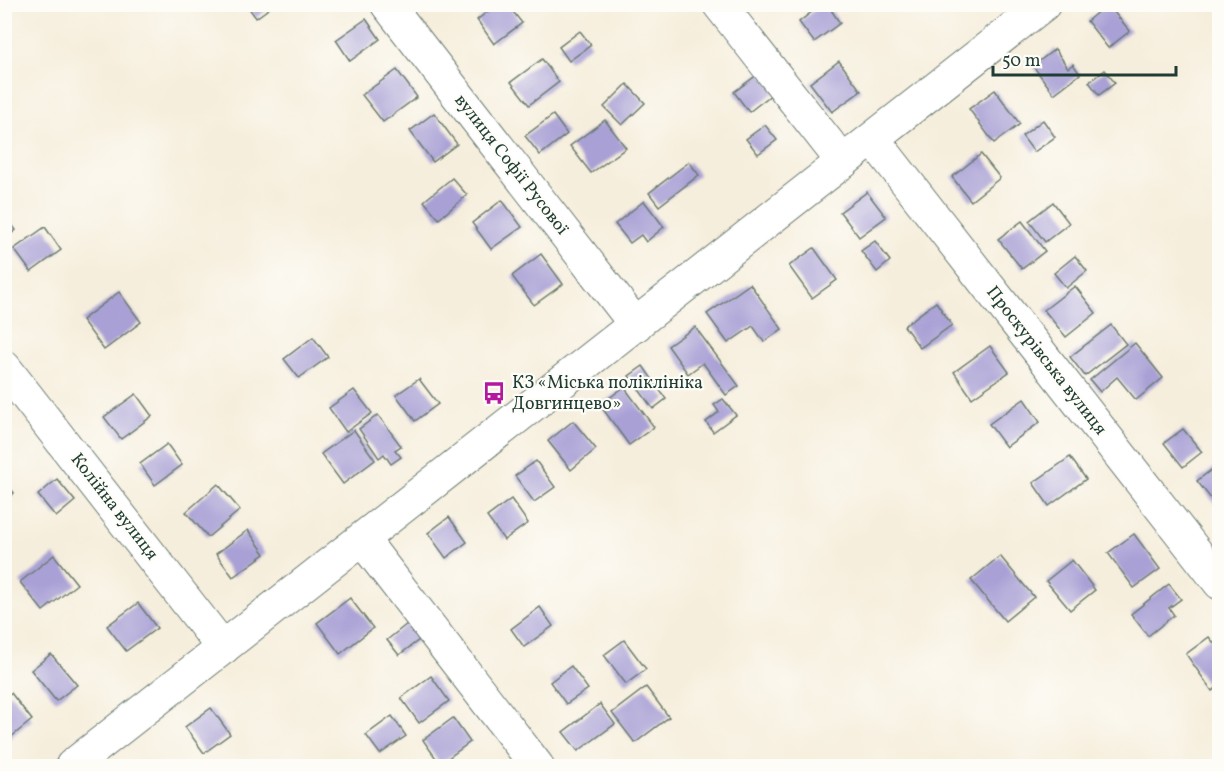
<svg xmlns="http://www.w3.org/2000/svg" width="1224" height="771" viewBox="0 0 1224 771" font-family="Vollkorn,serif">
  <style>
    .building { fill: #a9a0d5 }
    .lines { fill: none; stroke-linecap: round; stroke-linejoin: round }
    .minor-casing { stroke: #6a7b6f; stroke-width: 35 }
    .minor { stroke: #fff; stroke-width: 33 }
    .labels { text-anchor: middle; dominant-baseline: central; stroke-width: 4.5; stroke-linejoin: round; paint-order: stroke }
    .street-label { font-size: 18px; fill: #1f3d34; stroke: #fdfcf7 }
    .poi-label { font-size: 18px; fill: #1f3d34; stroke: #fdfcf7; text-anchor: start }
  </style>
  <rect width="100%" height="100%" fill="#fdfcf7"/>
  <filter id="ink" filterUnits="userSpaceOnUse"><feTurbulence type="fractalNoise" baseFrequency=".0167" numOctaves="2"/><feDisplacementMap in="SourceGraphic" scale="12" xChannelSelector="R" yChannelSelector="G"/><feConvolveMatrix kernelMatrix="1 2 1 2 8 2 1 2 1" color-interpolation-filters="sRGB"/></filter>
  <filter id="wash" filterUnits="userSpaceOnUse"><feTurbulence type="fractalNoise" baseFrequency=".008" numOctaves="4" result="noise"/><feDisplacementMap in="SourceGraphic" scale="24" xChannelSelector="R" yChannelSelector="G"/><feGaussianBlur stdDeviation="1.35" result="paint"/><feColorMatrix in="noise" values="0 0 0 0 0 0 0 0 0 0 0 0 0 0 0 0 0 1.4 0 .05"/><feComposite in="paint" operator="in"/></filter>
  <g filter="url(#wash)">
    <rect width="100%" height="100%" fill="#f6eedc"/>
    <g id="blocks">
      <!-- building -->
      <g class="building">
        <polygon points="246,4 275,4 256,18"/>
        <polygon points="497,4 507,4 522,23 494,44 477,20"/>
        <polygon points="822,4 827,4 840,23 814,42 799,22"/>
        <polygon points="1107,4 1130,31 1108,48 1087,21"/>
        <polygon points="366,19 380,39 350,61 336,40"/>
        <polygon points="580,31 591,45 569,61 559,47"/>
        <polygon points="1055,49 1068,68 1073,64 1080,74 1054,94 1033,66"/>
        <polygon points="542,59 559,82 529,105 511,82"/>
        <polygon points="839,61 861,91 832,112 810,83"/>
        <polygon points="397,70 417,97 383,122 362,95"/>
        <polygon points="1105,70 1115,83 1099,95 1089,82"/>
        <polygon points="761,72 776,91 749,112 734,92"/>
        <polygon points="627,84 645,103 622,125 604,107"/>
        <polygon points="995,90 1020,124 994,143 969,109"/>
        <polygon points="434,113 457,144 433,162 410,131"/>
        <polygon points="553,115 567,134 540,155 525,136"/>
        <polygon points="605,120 626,148 591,173 570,146"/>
        <polygon points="1043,120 1055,137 1034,152 1022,136"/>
        <polygon points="765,125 777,140 758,154 746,139"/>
        <polygon points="981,154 1000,178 971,201 952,177"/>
        <polygon points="689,162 699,175 659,206 649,193"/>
        <polygon points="452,178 467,195 439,219 424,201"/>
        <polygon points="867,192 886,217 859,237 840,212"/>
        <polygon points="502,200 522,227 491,249 472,223"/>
        <polygon points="644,201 664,227 646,242 641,235 630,243 615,224"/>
        <polygon points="1053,202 1069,223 1045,242 1029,221"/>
        <polygon points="4,214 16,230 4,239"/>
        <polygon points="1022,221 1045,251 1022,269 998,239"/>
        <polygon points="45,227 61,250 31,272 14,249"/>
        <polygon points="875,241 890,261 877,272 861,251"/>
        <polygon points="814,248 837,280 812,298 789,266"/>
        <polygon points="541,254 563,284 534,305 512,276"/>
        <polygon points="1075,256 1087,271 1066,288 1054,273"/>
        <polygon points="750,284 782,329 764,342 753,326 728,343 707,314"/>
        <polygon points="1075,286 1096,313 1066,337 1044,310"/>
        <polygon points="119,292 141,322 104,350 82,320"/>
        <polygon points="936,302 952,325 920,348 904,326"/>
        <polygon points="1111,325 1126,344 1085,376 1070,357"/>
        <polygon points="695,327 739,386 726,395 703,363 688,374 668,346"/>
        <polygon points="313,337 328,357 299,378 284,359"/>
        <polygon points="1135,343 1163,378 1136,400 1117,377 1100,392 1090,380"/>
        <polygon points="990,346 1009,372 972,398 954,372"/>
        <polygon points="643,366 666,399 653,409 629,376"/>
        <polygon points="419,379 438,404 415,421 396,395"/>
        <polygon points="624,387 654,427 629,445 600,405"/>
        <polygon points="354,390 372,413 346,432 329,408"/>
        <polygon points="136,394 152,416 121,439 104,417"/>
        <polygon points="723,399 736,415 713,432 706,422 719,412 714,405"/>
        <polygon points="1024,399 1040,422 1006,447 989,424"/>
        <polygon points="378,415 401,446 395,450 401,457 391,464 384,454 379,458 359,429"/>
        <polygon points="573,421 596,449 571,470 548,441"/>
        <polygon points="1183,429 1202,452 1183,467 1164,443"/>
        <polygon points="354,430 375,460 343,484 321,454"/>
        <polygon points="167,444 182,465 155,485 140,464"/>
        <polygon points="1070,457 1086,479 1049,506 1033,483"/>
        <polygon points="536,461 555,487 534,502 515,476"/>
        <polygon points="1220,463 1220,510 1197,481"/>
        <polygon points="57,479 75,501 56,517 38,495"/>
        <polygon points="4,481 14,493 4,501"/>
        <polygon points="218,484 240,510 208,537 186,512"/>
        <polygon points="511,499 528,523 504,540 487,517"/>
        <polygon points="449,517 467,542 446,558 428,533"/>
        <polygon points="248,530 265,554 233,577 216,554"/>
        <polygon points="1134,534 1160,569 1134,588 1108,553"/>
        <polygon points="54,555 77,584 43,611 20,582"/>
        <polygon points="1000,556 1034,597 1005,621 971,580"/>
        <polygon points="1072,560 1095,590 1070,610 1046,581"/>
        <polygon points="1169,584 1181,599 1169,608 1174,615 1148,636 1131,614"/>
        <polygon points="350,598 373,628 340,654 317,623"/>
        <polygon points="138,603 157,628 126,651 107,626"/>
        <polygon points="540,607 553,626 524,647 511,629"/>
        <polygon points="407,624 419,640 399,655 387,640"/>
        <polygon points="1209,637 1220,651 1220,686 1212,691 1186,654"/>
        <polygon points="624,640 646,669 626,684 604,655"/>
        <polygon points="51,654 77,685 56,701 31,670"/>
        <polygon points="571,666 588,689 566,704 550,682"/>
        <polygon points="431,676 449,701 419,723 401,698"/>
        <polygon points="646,687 669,717 635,743 612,713"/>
        <polygon points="11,693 32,720 5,742 5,697"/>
        <polygon points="600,704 615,724 578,751 563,732"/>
        <polygon points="211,708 230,734 204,753 185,727"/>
        <polygon points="392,716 406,736 380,754 366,735"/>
        <polygon points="453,718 470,742 440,764 423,740"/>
      </g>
    </g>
  </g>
  <g filter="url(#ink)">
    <use href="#blocks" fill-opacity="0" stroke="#6a7b6f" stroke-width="1.5"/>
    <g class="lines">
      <!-- minor casing -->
      <g class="minor-casing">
        <g id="minor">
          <polyline points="387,4 636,325"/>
          <polyline points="719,4 843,162"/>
          <polyline points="873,139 1220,583"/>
          <polyline points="4,367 223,648"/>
          <polyline points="362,539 537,766"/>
          <polyline points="72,766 1044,4"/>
        </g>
      </g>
      <!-- minor -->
      <use href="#minor" class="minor"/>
    </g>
  </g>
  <!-- icons -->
  <defs>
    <g id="bus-bare" transform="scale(1.8)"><path d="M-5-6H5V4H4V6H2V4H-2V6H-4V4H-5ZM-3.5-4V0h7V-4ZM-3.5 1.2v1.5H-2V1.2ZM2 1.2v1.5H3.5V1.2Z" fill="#b5179e" stroke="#fdfcf7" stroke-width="2.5" paint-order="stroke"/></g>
  </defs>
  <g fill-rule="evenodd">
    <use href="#bus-bare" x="494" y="393"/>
  </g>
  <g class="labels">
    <!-- street labels -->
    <g class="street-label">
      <text transform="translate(511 165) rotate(52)">вулиця Софії Русової</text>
      <text transform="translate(1046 361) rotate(52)">Проскурівська вулиця</text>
      <text transform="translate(114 507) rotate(52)">Колійна вулиця</text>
    </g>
    <!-- poi labels -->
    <g class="poi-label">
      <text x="512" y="383">КЗ «Міська поліклініка<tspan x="512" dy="21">Довгинцево»</tspan></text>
    </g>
  </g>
  <!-- margin -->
  <rect width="1224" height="771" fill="none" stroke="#fdfcf7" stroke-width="24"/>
  <!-- scale -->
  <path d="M993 66v9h183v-9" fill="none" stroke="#1f3d34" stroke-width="3"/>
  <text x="1002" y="66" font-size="18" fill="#1f3d34" stroke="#fdfcf7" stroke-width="4.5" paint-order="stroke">50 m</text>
</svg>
